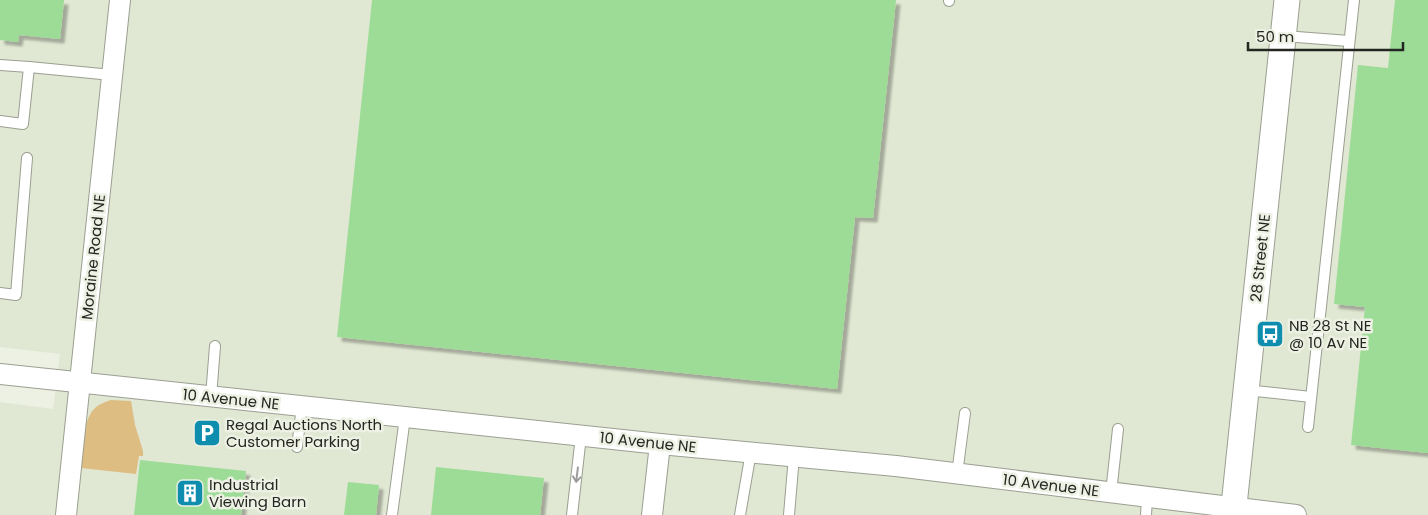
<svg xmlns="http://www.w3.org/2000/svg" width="1428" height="515" viewBox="0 0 1428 515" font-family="Poppins,sans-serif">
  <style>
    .built { fill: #e0e7d2 }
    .green { fill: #ddbd81 }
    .building { fill: #9ddc97; filter: url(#shadow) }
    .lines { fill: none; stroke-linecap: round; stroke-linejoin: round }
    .service-casing { stroke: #9b9f92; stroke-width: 12 }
    .minor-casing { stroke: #9b9f92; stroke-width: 22 }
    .tertiary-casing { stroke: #9b9f92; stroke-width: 27 }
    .service { stroke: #fff; stroke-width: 10 }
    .minor { stroke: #fff; stroke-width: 20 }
    .tertiary { stroke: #fff; stroke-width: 25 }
    .oneway { stroke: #9c9d9b }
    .labels { text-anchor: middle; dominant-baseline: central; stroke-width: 5; stroke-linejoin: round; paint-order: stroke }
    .street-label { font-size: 15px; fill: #242621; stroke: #ecf1e3 }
    .poi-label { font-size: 15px; fill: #242621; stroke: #ecf1e3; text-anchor: start }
  </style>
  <defs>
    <filter id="shadow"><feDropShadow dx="4.5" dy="4.5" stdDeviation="1" flood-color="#0004"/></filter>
  </defs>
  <rect width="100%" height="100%" fill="#ecf1e3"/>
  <!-- built -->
  <polygon class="built" points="0,0 1428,0 1428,515 0,515 0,402 53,409 60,354 0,347"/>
  <!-- green -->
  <path class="green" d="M111,400L131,401L135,425L143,451V456H139L136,474L81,468C83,451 82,422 94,409C99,404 105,402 111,400Z"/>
  <!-- building -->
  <g class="building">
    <polygon points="0,0 64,0 60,39 19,35 18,42 0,40"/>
    <polygon points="372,0 896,0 873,218 855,217 837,389 337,337"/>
    <polygon points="1395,0 1428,0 1428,453 1351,445 1365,307 1334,304 1358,65 1388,68"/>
    <polygon points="140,460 246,471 241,515 134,515"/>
    <polygon points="436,467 544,478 540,515 431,515"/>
    <polygon points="348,482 379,485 376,515 344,515"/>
  </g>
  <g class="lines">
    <!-- service casing -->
    <g class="service-casing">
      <g id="service">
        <polyline points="949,0 949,1"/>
        <polyline points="1284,36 1349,41"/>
        <polyline points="0,65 29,67"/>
        <polyline points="0,121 23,124 29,67 112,75"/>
        <polyline points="0,293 16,295 27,158"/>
        <polyline points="1246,390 1311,397"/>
        <polyline points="211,397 215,346"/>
        <polyline points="1308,427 1354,0"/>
        <polyline points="297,447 302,406"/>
        <polyline points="957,474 965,413"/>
        <polyline points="1111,493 1118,429"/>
        <polyline points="392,515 405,417"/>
        <polyline points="572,515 581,436"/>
        <polyline points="740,515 751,452"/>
        <polyline points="789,515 794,456"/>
        <polyline points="1146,515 1147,498"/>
      </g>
    </g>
    <!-- minor casing -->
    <g class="minor-casing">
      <g id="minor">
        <polyline points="0,374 660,444 896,466 1296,515"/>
        <polyline points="66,515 120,0"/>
        <polyline points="652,515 660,444"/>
      </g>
    </g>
    <!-- tertiary casing -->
    <g class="tertiary-casing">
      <polyline id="tertiary" points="1233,515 1287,0"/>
    </g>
    <!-- service -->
    <use href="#service" class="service"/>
    <!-- minor -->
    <use href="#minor" class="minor"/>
    <!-- tertiary -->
    <use href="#tertiary" class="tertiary"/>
  </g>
  <!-- one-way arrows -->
  <defs><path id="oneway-shaft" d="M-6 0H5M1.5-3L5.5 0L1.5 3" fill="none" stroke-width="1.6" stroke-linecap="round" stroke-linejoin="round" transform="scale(1.25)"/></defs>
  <use class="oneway" href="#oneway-shaft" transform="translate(577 475) rotate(97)"/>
  <!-- icons -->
  <defs>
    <g id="bus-square" transform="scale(1.4375)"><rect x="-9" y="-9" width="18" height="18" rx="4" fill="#0f8dae" stroke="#ecf1e3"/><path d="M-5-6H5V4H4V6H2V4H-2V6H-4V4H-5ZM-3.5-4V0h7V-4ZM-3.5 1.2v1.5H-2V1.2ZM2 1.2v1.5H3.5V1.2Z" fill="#fff"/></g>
    <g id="parking-square" transform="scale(1.4375)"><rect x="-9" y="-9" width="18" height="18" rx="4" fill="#0f8dae" stroke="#ecf1e3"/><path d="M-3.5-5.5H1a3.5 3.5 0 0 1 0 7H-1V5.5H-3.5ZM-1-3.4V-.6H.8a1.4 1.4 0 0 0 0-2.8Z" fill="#fff"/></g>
    <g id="building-square" transform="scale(1.4375)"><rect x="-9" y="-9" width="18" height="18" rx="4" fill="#0f8dae" stroke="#ecf1e3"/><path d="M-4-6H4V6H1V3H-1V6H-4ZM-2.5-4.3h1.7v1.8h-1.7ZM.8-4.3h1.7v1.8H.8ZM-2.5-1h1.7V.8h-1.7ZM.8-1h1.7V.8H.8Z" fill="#fff"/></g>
  </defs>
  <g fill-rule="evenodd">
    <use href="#bus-square" x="1270" y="334"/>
    <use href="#parking-square" x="207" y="433"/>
    <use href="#building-square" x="190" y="493"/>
  </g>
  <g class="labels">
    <!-- street labels -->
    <g class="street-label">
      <text transform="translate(93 257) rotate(-84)">Moraine Road NE</text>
      <text transform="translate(1260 258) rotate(-84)">28 Street NE</text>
      <text transform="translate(231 399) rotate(6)">10 Avenue NE</text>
      <text transform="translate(648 442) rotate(6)">10 Avenue NE</text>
      <text transform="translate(1051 485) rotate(7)">10 Avenue NE</text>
    </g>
    <!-- poi labels -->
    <g class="poi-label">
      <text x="1289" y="325">NB 28 St NE<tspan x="1289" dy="17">@ 10 Av NE</tspan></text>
      <text x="226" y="424">Regal Auctions North<tspan x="226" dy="17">Customer Parking</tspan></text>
      <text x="209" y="484">Industrial<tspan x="209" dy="17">Viewing Barn</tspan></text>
    </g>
  </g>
  <!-- scale -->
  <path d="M1248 42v8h155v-8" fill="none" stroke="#242621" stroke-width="2.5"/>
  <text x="1256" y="42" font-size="15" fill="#242621" stroke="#ecf1e3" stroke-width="4" paint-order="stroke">50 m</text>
</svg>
